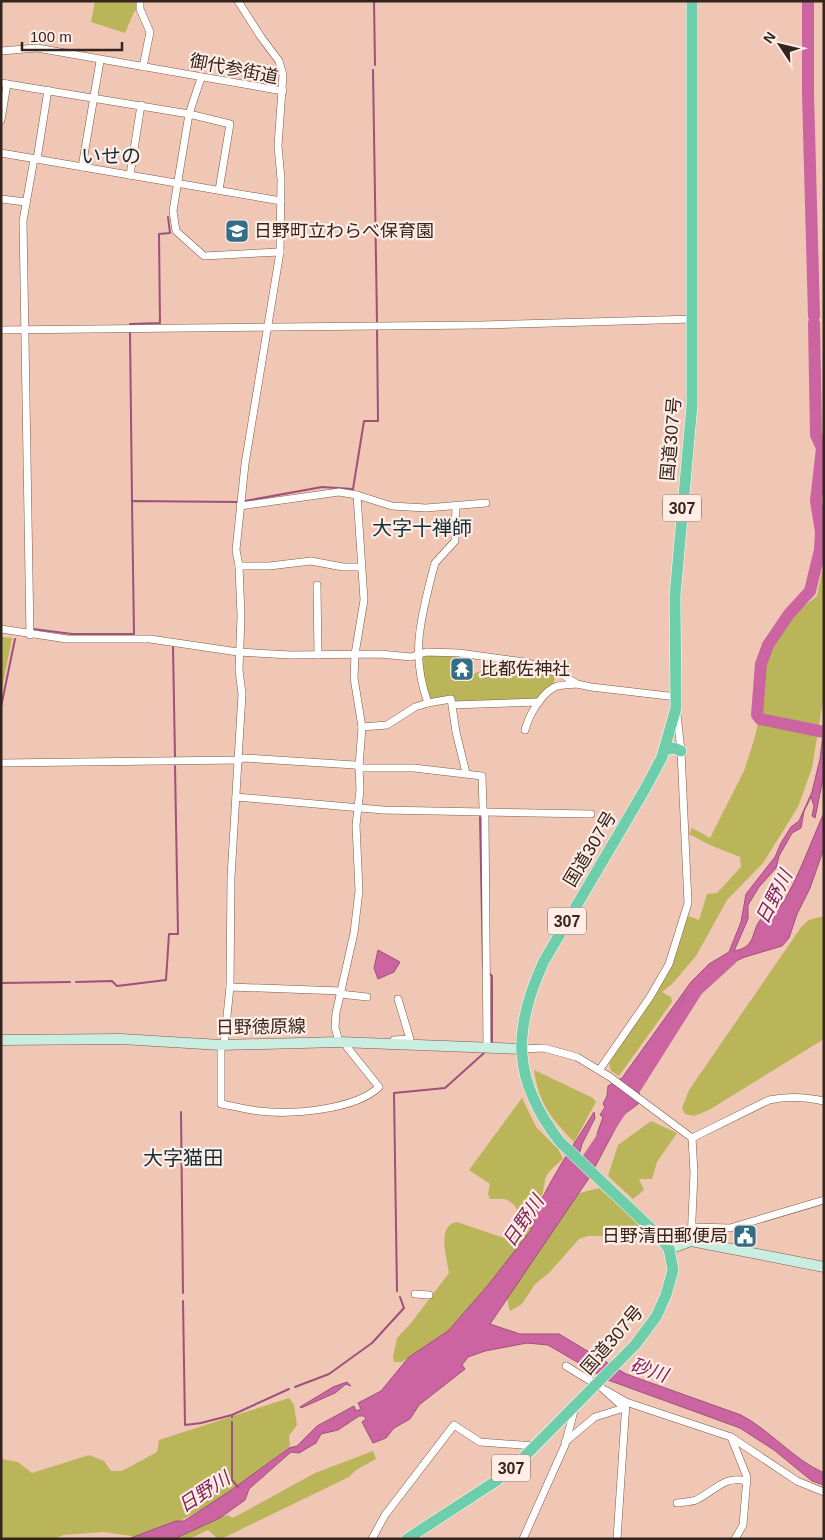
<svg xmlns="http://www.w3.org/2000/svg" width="825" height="1540" viewBox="0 0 825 1540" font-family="Arial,'Noto Sans JP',sans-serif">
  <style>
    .green { fill: #bbb55a }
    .water { fill: #cc64a2; stroke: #9e517a; fill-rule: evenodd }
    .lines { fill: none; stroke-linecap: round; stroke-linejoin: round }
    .stream { stroke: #9e517a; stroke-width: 2 }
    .river { stroke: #cc64a2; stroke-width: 12 }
    .minor-casing { stroke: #7f5b4b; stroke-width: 8 }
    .secondary-casing { stroke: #7f5b4b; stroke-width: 11 }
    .trunk-casing { stroke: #fff; stroke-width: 12 }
    .minor { stroke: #fff; stroke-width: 7 }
    .secondary { stroke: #c9ede0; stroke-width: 10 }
    .trunk { stroke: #6eceab; stroke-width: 11 }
    .labels { text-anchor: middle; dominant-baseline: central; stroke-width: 4.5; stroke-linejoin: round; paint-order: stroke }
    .shield { fill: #ffede6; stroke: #706059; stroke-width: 1 }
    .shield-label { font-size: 16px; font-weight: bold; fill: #33241d }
    .street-label { font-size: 18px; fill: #33241d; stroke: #ffede6 }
    .poi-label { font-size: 18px; fill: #33241d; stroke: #ffede6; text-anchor: start }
    .water-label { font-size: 19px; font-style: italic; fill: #7e1f5d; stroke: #ffede6 }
    .quarter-label { font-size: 20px; fill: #102d38; stroke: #ffede6 }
  </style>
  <rect width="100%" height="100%" fill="#f0c6b4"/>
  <!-- green -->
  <g class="green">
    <polygon points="95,1 138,1 139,8 134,12 125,33 91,22"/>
    <polygon points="822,571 824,571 824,695 812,768 798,807 763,863 727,900 696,956 672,984 662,992 671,997 672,1002 619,1076 611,1071 609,1063 677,952 688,916 699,920 707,894 717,893 741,867 740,857 710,845 689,834 692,828 710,838 744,771 754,740 763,702 765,663 773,639 784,631 793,615 817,596"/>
    <polygon points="1,637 12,638 1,694"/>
    <polygon points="465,654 463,662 453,665 456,678 463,678 488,668 491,659 525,664 557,673 552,686 537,699 456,702 452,696 430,700 423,683 420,655"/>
    <polygon points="824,916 824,1039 709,1110 694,1116 685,1114 682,1108 689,1090 802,926 809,920"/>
    <path d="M534,1070L593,1098L596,1102L574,1142C551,1118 539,1104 534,1070Z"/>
    <path d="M522,1098L536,1127L558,1149L563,1159C540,1178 548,1175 541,1200C538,1210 533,1219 531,1230L489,1284L448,1331L402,1362H394L393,1357L397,1338L411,1323L449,1273C447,1259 436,1225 457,1222L504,1238C518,1229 526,1209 507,1200C503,1198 495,1199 490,1199L488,1194L490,1184L469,1170Z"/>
    <polygon points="651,1121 677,1133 657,1162 652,1179 639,1179 644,1190 633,1199 608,1176 618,1145"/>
    <polygon points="599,1188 645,1228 643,1236 588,1236 579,1239 549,1273 535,1284 522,1304 510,1311 506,1294 569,1196"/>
    <polygon points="289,1398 294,1405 297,1425 289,1436 290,1446 223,1498 178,1522 137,1537 104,1532 63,1535 54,1539 1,1539 1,1459 18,1462 32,1473 89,1455 104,1461 111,1471 122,1471 157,1452 159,1440"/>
    <polygon points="373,1451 376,1459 356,1470 349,1477 221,1539 218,1539 208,1530 189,1539 170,1539 227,1515 233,1518 315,1473"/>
  </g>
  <!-- water -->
  <g class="water">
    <path d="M824,726V774L815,818L812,816L814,806L811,797L804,811L801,828L792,833L779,856L776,868L759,887L748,905V919L734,951C758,947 750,930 762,918L768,920C789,906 812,838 824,813V848L810,888L797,914L789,938L782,946L745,957L712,972L686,995L640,1077L638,1089L640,1096L638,1104L622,1116L589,1178L490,1324L520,1334H559L626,1374L741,1415C771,1431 793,1459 824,1473V1485L812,1481L774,1450L740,1428L608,1380L548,1345L527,1343L485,1351L468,1357L462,1365L465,1369L419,1405L410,1419L394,1428L386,1438L373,1443L362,1422L366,1419L364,1416H359L338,1430L321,1434L316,1443L299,1453L291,1452L249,1489L245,1500L220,1518L174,1539H128L176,1521H184L230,1491L289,1448L297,1446L317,1426L354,1406L356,1411L361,1409L358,1403L381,1391L409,1357L448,1331L489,1284L531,1230C536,1198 576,1142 594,1112L595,1118L582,1144L576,1166L556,1203L582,1170L598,1142L597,1134L603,1117L600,1115L605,1107L603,1104L607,1096L608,1086L622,1078L691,982L709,964L729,952L741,922L746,894L775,857L781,843L791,827L799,821L812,792L820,759ZM619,1108L620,1114L604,1138L602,1135L606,1122Z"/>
    <polygon points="378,950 400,962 394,972 378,979 374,968"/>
    <polygon points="347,1382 351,1386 346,1384 335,1393 301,1408 300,1407 333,1387"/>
  </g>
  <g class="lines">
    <!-- stream -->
    <g class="stream">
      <polyline points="374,1 375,65"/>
      <polyline points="373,70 377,322"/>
      <polyline points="130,324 160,323 159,234 170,233 168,217"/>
      <polyline points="130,333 132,501"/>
      <polyline points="245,501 322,487 353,489 364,421 378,421 377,329"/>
      <polyline points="33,629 72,634 134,634 132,501 237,502"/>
      <polyline points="173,647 175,757"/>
      <polyline points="1,707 15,639"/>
      <polyline points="480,817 483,967"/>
      <polyline points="490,974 492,976 492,1043"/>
      <polyline points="76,982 112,981 117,986 166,980 169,934 178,934 175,766"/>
      <polyline points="1,983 70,982"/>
      <polyline points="181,1112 183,1293"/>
      <polyline points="397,1291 394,1093 445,1088 484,1053"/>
      <polyline points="183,1301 185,1425 201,1423 232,1415"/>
      <polyline points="295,1387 329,1374 372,1343 404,1308 400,1297"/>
      <polyline points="232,1417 232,1415 289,1389"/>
      <polyline points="232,1422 232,1480 238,1487"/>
    </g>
    <!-- river -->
    <g class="river">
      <polyline points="808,1 808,94 814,316"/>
      <polyline points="814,323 816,435 822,448 816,501 821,532 820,550 810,591 789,614 768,645 761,664 757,715 760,719 824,732"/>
      <polyline points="561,1199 625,1104 697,990 731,959"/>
    </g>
    <!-- minor casing -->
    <g class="minor-casing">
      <g id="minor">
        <polyline points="140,1 140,9 150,32 143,67"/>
        <polyline points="1,51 37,48 283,91"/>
        <polyline points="201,78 189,114 173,211 176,231 204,256 280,252"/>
        <polyline points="1,83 189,114 230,124 219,190"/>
        <polyline points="1,120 7,84"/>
        <polyline points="1,153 281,201"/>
        <polyline points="37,159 48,90"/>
        <polyline points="82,167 100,61"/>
        <polyline points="130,175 141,105"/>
        <polyline points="1,199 26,202"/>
        <polyline points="1,330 482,325 694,319"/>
        <path d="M456,505L455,541L435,563L433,570C421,618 410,654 428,703L451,699L456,732L466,773"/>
        <polyline points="240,506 339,492 357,495 392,506 426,508 486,503"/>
        <polyline points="239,566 269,566 311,561 343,567 361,567"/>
        <polyline points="317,585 318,655"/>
        <polyline points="1,629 67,639 150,639 238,652 291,655 380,654 411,657 426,652 459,653 525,662 563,675 577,684 591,687 677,697"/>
        <polyline points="30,635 23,221 34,159"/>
        <polyline points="453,705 539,702"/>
        <polyline points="362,727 387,725 415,707 428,703"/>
        <path d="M525,730C529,715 540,696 553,688C559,684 570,685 577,684"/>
        <polyline points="1,763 239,760 244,758 355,765 362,768 414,768 482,776 483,808 485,817 487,1048"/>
        <polyline points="236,797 383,810 591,814"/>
        <polyline points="230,987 341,991"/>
        <polyline points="340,994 367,997"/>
        <polyline points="394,1040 410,1039 398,999"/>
        <polyline points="339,1042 335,1027 336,1013 354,933 359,891 356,825 360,790 359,767 362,727 354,678 355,654 364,600 357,495"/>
        <path d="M221,1045V1104C234,1106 247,1110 259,1111C291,1115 355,1110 379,1087L347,1047L346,1042"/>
        <polyline points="224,1045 230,987 231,877 242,694 239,670 241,616 239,566 236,550 245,464 280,252 281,179 278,146 283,75 279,61 261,37 238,1"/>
        <polyline points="521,1049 544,1048 577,1057 610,1077 692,1138 694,1173 691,1241"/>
        <polyline points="600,1069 650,997 669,964 688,903 681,751 677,714"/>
        <path d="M692,1138L769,1100C787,1096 806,1097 824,1101"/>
        <polyline points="693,1227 730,1228 824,1200"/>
        <polyline points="415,1294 429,1295"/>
        <polyline points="566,1366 602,1388 624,1408"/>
        <polyline points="607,1391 626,1402"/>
        <polyline points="731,1437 747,1477 743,1525 735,1539"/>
        <polyline points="565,1442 595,1417 624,1408"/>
        <path d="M677,1503C683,1502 691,1502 696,1500C715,1491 724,1475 746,1481"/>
        <polyline points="372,1539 385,1515 454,1425 480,1442 535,1446"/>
        <polyline points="523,1539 565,1445 575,1407"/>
        <polyline points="617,1539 626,1402 731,1437 797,1481 824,1492"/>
      </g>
    </g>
    <!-- secondary casing -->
    <g class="secondary-casing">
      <g id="secondary">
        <polyline points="1,1040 121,1039 221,1045 339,1042 521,1049"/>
        <polyline points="669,1249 691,1241 824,1267"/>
      </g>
    </g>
    <!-- trunk casing -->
    <g class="trunk-casing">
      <g id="trunk">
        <polyline points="664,750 674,748 681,751"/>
        <path d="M407,1539L496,1481L519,1462L635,1345L656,1317L666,1295L673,1270L669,1249L660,1237L560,1142C512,1080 512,1030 544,961L645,789L662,757L676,708L675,596L692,405V1"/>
      </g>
    </g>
    <!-- minor -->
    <use href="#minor" class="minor"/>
    <!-- secondary -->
    <use href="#secondary" class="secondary"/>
    <!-- trunk -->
    <use href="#trunk" class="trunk"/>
  </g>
  <!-- icons -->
  <defs>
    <g id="school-square" transform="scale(1.25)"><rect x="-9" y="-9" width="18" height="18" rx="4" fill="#326f86" stroke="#ffede6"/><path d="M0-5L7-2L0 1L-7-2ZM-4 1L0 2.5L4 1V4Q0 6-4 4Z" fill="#fff"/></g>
    <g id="temple-square" transform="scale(1.25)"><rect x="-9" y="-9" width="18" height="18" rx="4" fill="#326f86" stroke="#ffede6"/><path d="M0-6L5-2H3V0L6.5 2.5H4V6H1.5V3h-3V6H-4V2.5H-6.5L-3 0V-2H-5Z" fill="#fff"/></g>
    <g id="civic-square" transform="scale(1.25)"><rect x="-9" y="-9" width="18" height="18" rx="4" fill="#326f86" stroke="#ffede6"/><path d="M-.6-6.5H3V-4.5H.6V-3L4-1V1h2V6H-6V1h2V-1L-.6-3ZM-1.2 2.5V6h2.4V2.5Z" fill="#fff"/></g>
  </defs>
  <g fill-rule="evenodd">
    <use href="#school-square" x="237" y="231"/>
    <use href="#temple-square" x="462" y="669"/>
    <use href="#civic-square" x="745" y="1236"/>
  </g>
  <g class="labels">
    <!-- shield labels -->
    <g class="shield">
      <rect x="663" y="494.5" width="38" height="27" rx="4"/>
      <rect x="548" y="907.5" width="38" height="27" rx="4"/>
      <rect x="492" y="1454.5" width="38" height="27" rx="4"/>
    </g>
    <g class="shield-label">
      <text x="682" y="508">307</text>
      <text x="567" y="921">307</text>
      <text x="511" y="1468">307</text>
    </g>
    <!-- street labels -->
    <g class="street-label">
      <text transform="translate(234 69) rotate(11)">御代参街道</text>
      <text transform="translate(671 439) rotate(-85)">国道307号</text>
      <text transform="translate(590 849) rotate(-59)">国道307号</text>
      <text transform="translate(261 1027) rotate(-1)">日野徳原線</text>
      <text transform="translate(612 1340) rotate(-49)">国道307号</text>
    </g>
    <!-- poi labels -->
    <g class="poi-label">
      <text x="254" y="231">日野町立わらべ保育園</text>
      <text x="480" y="669">比都佐神社</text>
      <text x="728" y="1236" text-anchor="end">日野清田郵便局</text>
    </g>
    <!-- water labels -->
    <g class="water-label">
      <text transform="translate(774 897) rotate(-63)">日野川</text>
      <text transform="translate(523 1221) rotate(-56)">日野川</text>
      <text transform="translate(649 1370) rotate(18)">砂川</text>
      <text transform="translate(204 1492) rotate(-33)">日野川</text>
    </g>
    <!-- quarter labels -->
    <g class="quarter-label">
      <text x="111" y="156">いせの</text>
      <text x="422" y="528">大字十禅師</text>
      <text x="183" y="1158">大字猫田</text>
    </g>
  </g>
  <!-- border -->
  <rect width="825" height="1540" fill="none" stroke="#33241d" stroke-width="5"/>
  <!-- north arrow -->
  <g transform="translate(780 45) rotate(305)" stroke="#ffede6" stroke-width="4" paint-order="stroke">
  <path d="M0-4L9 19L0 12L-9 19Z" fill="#33241d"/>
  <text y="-8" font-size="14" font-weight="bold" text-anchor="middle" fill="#33241d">N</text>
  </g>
  <!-- scale -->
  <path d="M22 42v8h100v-8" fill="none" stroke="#33241d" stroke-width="2.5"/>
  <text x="30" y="42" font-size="15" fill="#33241d" stroke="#ffede6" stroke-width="4" paint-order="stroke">100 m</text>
</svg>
